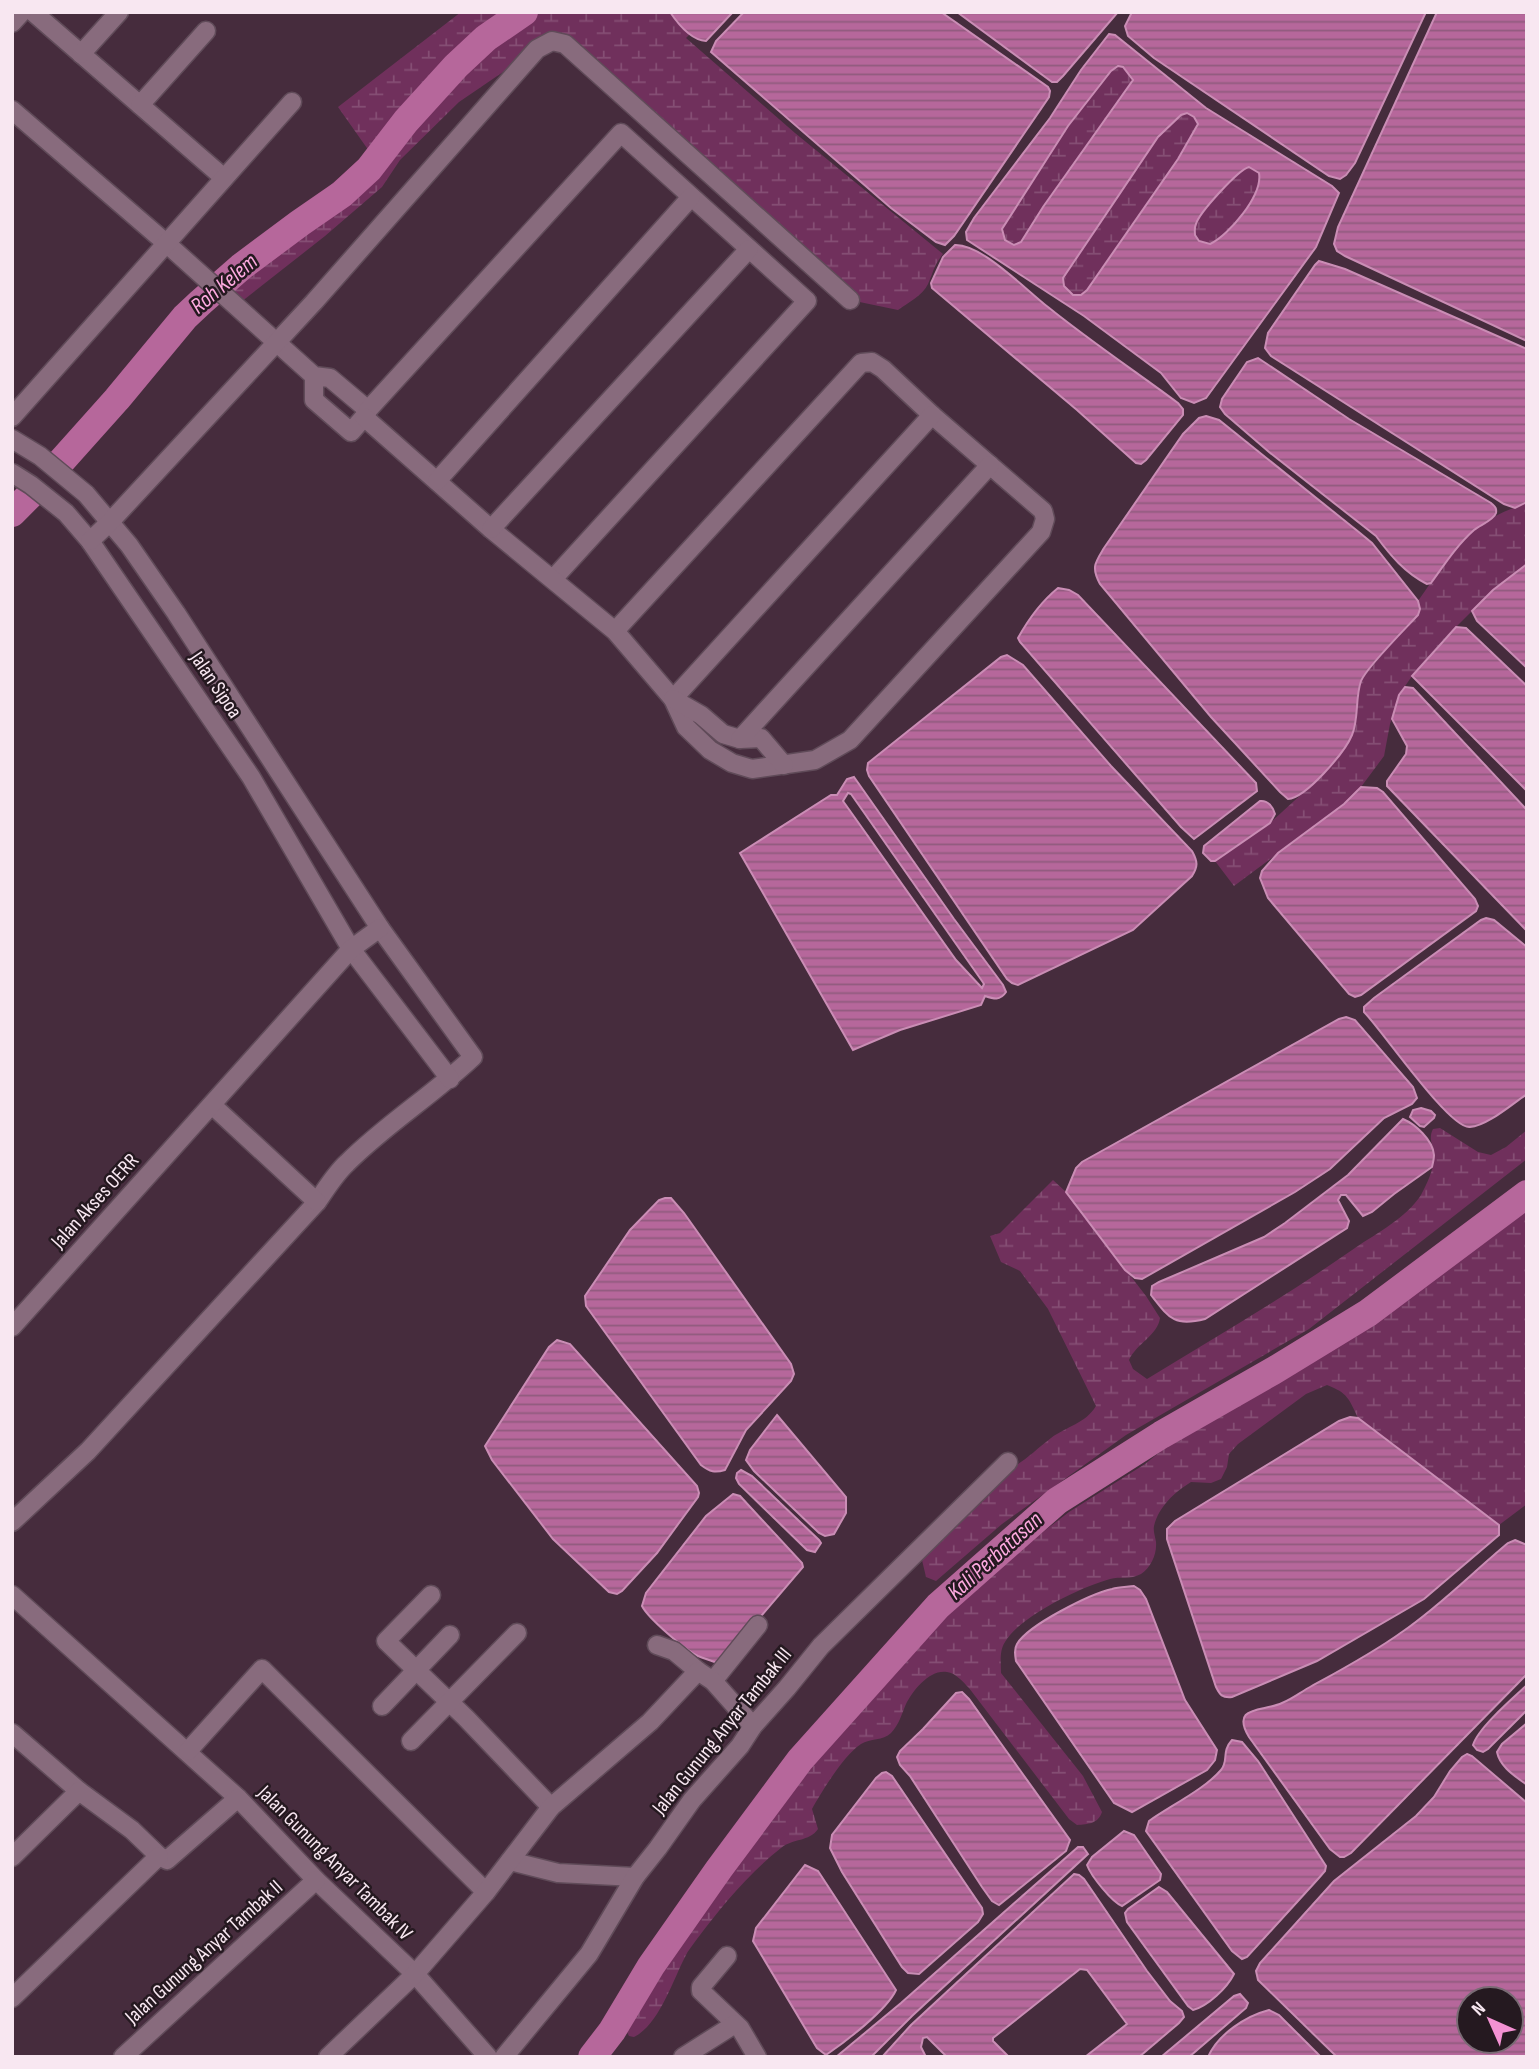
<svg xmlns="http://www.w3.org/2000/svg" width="1539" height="2069" viewBox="0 0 1539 2069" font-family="'Sofia Sans Condensed',sans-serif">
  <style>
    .wetland { fill: url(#wetland-marsh) }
    .water { fill: url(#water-rules); stroke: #ca8db5; stroke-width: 2; fill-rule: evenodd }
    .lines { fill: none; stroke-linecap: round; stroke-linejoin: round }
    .river { stroke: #b6679b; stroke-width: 28 }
    .minor-casing { stroke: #604b59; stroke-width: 21 }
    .minor { stroke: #886b7d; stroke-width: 18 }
    .labels { text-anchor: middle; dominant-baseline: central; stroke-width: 5; stroke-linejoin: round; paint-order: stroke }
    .street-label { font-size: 21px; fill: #f8e7f1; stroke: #251920 }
    .water-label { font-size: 23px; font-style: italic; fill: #feaae0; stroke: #251920 }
  </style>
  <defs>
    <pattern id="wetland-marsh" width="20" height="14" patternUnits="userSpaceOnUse" patternTransform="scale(1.75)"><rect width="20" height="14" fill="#70305c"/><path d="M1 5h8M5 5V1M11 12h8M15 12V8" fill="none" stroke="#854e74"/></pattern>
    <pattern id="water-rules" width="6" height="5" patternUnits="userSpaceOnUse" patternTransform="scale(1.75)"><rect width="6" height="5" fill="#b6679b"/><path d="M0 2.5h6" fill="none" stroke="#905b7e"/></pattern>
  </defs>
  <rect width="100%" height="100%" fill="#462c3d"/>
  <!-- wetland -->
  <g class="wetland">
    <path d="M461,12H670L676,22L690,34L686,38L795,133L943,254C933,267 934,271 928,284C923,295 908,303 898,310L850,300L565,44L537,49L459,102L400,160L382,187L325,236L236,306L207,279L306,207L369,151L338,107Z"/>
    <polygon points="1118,66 1123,67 1134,80 1043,207 1021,242 1014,245 1005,240 1002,229 1068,126 1111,70"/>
    <polygon points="1187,113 1194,117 1198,123 1178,159 1087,290 1081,295 1073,295 1064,286 1063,278 1158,137 1181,115"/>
    <path d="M1249,167L1259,173C1263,195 1229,235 1210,244L1199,241L1195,236C1195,232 1194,228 1196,224C1199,213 1238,170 1249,167Z"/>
    <path d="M1527,502V564L1493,590L1443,640L1412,676L1399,695L1390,724L1384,756L1361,787L1344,804L1234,886L1215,861L1270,823L1306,790L1343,751L1361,680L1420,609L1418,601C1437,575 1455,543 1482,524C1494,515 1512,509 1527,502Z"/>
    <path d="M1440,1128L1478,1152L1491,1155L1506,1147L1527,1130V1159L1309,1329L1126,1435L1002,1524L936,1581L926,1577L922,1560L930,1549L1015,1466C1028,1458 1038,1448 1051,1438C1067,1426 1085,1424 1096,1406L1048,1309L1020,1271L1001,1262L990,1236L1000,1233L1053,1180L1066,1192L1146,1296L1160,1318C1158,1335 1136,1344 1129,1360L1133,1369L1147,1379C1217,1336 1288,1295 1355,1248C1377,1233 1406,1218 1421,1195C1427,1184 1435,1167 1434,1154C1433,1144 1428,1139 1433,1129Z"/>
    <path d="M1527,1211V1504L1499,1525L1358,1418C1349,1399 1348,1393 1327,1385L1306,1394L1238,1444L1229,1454L1227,1467L1221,1479L1211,1483L1191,1482C1175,1492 1159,1506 1154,1526C1153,1531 1155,1536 1156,1542C1157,1554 1151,1567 1141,1574C1130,1580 1120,1576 1110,1579C1081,1587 1020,1616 1005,1642C999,1651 1001,1663 1001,1673L1083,1776L1102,1812C1098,1824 1088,1824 1077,1825L1069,1819L969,1688C963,1682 956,1673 947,1672C930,1669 913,1690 906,1704C902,1713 899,1725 891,1733C883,1741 870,1738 861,1744C844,1755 822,1791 812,1809L818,1829C809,1842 793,1838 781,1848C750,1872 720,1908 697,1939C693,1945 688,1950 685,1957C673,1980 659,2025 634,2037L629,2036L624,2026L627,2015L647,1991L663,1958L676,1937L738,1853L768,1815L784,1787L810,1767L831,1737L879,1686L913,1642L957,1598L1069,1512L1145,1464L1171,1443L1229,1408L1398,1301L1458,1254L1510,1223Z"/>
  </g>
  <!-- water -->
  <g class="water">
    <path d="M670,12H733L706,41C691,40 678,24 670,12Z"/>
    <polygon points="744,12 941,12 1048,87 1050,91 1049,97 954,236 945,245 936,242 891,208 711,52 716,41"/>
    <polygon points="957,12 1118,12 1063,76 1057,82 1052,82"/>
    <polygon points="1132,12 1426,12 1355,163 1346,175 1340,179 1329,176 1154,58 1128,36 1125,26"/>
    <polygon points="1437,12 1527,12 1527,341 1345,256 1337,251 1334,244 1338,227"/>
    <path d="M1109,34L1115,35L1206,108L1332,186L1339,193L1316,247L1206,398L1194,403L1181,398L1161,373L1084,316L967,240L966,232L974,218L1050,118L1081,70ZM1118,66L1123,67L1133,80L1043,207L1021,242L1014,245L1005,240L1002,229L1068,126L1111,71ZM1187,113L1194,117L1198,124L1178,159L1087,290L1081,295H1073L1064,286L1063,278L1158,137L1181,115ZM1249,167L1259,173C1263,195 1229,235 1210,244L1199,241L1195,235C1195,232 1194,228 1196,224C1199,213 1238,170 1249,167Z"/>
    <path d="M955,245C982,244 1026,290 1048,307C1090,341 1135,371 1178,403L1183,409V415L1146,460L1141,464L1136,463L1077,410L932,288L931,283L943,257Z"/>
    <polygon points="1319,261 1345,269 1527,349 1527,502 1515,508 1504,504 1271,356 1265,348 1268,333 1315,265"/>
    <path d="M1258,358L1349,419L1491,503C1494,506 1497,507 1496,513C1494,520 1480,525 1474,530C1457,545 1444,565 1431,583L1427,584C1405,573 1390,555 1376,536L1269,452L1225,414L1220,407L1222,399L1247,362Z"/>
    <path d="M1206,416L1219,420L1360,533L1372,543L1418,601L1420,609L1418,615C1406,628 1366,668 1361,681C1355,698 1359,719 1352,735C1345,752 1306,798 1288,799L1280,792L1211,717L1100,584C1091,567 1095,563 1104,548L1183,434L1199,418Z"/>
    <polygon points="1527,564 1527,668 1477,621 1472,611 1493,590"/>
    <path d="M1058,588L1069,590L1078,595L1256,783L1257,791L1194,839L1181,827L1020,642L1018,638C1028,620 1042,601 1058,588Z"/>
    <polygon points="1456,627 1466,628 1527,686 1527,791 1412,676"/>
    <path d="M1007,655L1023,665L1111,766L1192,851C1198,862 1198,866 1192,876L1133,930L1018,985L1012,983L1007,979L869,776L867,770L868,763L1001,657Z"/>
    <polygon points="1405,687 1413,688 1527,810 1527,931 1387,786 1387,781 1406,754 1407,746 1392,719 1399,695"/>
    <path d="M854,777L954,919L1003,985L1006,992C1000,1001 994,999 985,996L981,1005L900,1030L853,1050L740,853L831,795H837L847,779ZM848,793L851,794L982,981L984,984L982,988L956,960L843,801Z"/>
    <polygon points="1361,787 1377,788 1383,792 1475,899 1478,906 1476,911 1361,995 1355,997 1349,994 1268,898 1260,878 1262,871 1278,853 1344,804"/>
    <path d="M1260,801C1268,800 1273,807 1275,814L1270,823L1215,861H1211L1203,853L1204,846Z"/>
    <path d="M1486,918L1494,920L1527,947V1094C1512,1104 1487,1126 1470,1127C1450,1130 1382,1030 1364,1012V1007L1374,998L1481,920Z"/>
    <polygon points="1346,1017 1355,1020 1413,1087 1417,1098 1412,1104 1384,1118 1330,1169 1295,1192 1142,1279 1135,1278 1125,1270 1066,1192 1076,1168 1082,1162 1339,1019"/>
    <polygon points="1421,1108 1431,1111 1435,1115 1434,1118 1424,1127 1420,1126 1410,1117 1413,1110"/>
    <path d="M1403,1119C1415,1124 1433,1140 1434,1155C1434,1159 1433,1163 1432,1167L1394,1194L1372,1212L1363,1216L1346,1195H1341L1338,1200L1349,1221L1347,1228L1205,1319C1174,1327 1169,1318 1151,1295L1152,1286L1159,1282L1264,1237L1285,1223L1348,1175Z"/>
    <path d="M665,1198H671L684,1213L791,1364L794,1374L791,1381L746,1430L725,1470C715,1473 710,1472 701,1465L586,1306L585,1296L630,1230L659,1200Z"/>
    <polygon points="557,1340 570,1344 697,1486 699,1493 698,1497 657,1553 622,1591 617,1594 609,1592 553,1539 492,1460 485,1446 549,1347"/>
    <polygon points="777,1415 846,1497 846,1513 834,1534 825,1536 819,1533 754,1471 746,1460 750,1450"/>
    <path d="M1350,1417L1358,1418L1366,1424L1499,1525V1535L1424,1599L1317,1661L1232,1697C1222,1698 1220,1695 1216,1687L1167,1539V1529L1175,1521L1339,1421Z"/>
    <polygon points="741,1470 752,1476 819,1540 821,1543 815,1552 807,1550 739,1484 736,1478 737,1473"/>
    <path d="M733,1494L740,1496L802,1563L803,1567L720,1664C713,1661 705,1659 698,1656C685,1650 648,1618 642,1606L646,1593L706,1516Z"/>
    <path d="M1515,1540L1527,1545V1674L1351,1853L1344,1857H1340L1330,1849L1249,1737C1230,1705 1263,1712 1282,1703C1292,1699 1301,1692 1310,1687C1341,1670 1373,1653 1402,1632C1440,1606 1473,1572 1508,1543Z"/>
    <path d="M1134,1586L1140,1590L1146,1599L1185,1700L1217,1750L1215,1760L1207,1770L1132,1812L1114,1803L1016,1661C1015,1655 1014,1649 1017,1644C1028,1625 1090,1594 1112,1589C1119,1587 1127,1587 1134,1586Z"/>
    <path d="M1527,1685V1710L1488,1749L1483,1752L1477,1750L1473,1745C1478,1728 1513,1698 1527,1685Z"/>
    <polygon points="962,1692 969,1699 1070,1840 1066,1851 999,1905 992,1901 982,1887 910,1776 900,1765 897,1757 900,1751 923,1729 956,1693"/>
    <path d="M1527,1723V1785C1515,1776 1500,1767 1497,1752L1502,1744Z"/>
    <path d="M1232,1740L1242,1742L1258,1761L1326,1866L1325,1871L1318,1879L1247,1957L1242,1959L1232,1951L1146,1831L1149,1821C1170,1806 1205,1789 1221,1770C1229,1761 1221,1752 1232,1740Z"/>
    <path d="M1467,1754L1472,1756L1527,1803V2057H1337L1258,1980L1256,1971L1260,1963L1334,1881L1416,1816L1434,1797L1450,1771L1462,1757ZM1469,1999H1511V2041H1469Z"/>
    <polygon points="886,1772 892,1776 982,1908 983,1914 978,1922 919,1974 908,1973 902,1967 842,1872 830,1848 832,1835 876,1778 882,1773"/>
    <path d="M1124,1831L1134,1835L1161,1874L1160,1880L1122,1906C1112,1902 1091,1876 1087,1865L1092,1857Z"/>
    <polygon points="1078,1847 1083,1847 1088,1854 912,2016 871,2057 836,2057 901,2003"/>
    <path d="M805,1865L818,1871L896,1990C887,2010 845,2042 826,2055L817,2048L753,1941L756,1928Z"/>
    <polygon points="1074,1874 1079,1875 1084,1879 1147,1971 1170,2001 1182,2011 1184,2017 1179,2023 1139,2057 1085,2057 1127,2024 1087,1970 1080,1969 993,2038 993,2041 1009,2057 947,2057 927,2037 923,2038 921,2047 926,2057 882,2057 911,2025"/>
    <path d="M1159,1887L1167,1892L1234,1974C1227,1988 1208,2006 1193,2010L1188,2006L1127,1922L1125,1913L1128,1909Z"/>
    <polygon points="1240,1994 1248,2003 1246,2008 1189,2057 1161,2057 1234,1996"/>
    <path d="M1269,2010L1279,2015L1321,2057H1208C1218,2034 1246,2016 1269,2010Z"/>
  </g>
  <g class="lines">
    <!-- river -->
    <g class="river">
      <polyline points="58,465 117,399 185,317 201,302 241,267 300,223 342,194 369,169 406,121 456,66 486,38 524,12"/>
      <polyline points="12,513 33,492"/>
      <polyline points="592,2057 612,2031 651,1966 719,1869 800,1760 938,1606 1057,1501 1161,1435 1273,1371 1368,1313 1527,1194"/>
    </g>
    <!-- minor casing -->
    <g class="minor-casing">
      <g id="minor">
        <polyline points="33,12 224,178"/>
        <polyline points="12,23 22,12"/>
        <polyline points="81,54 119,12"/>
        <polyline points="140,105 206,31"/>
        <polyline points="12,110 166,243 314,376 330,378 368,410 364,417 351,432 314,400 314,376"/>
        <polyline points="368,410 621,133 807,301 553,579"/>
        <polyline points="12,417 292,102"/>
        <polyline points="364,417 491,529 615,631 673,699 686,727 710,750 732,763 752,769 815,760 850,740 1041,532 1045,519 1043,511 932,415 883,369 872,362 861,363 615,631"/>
        <path d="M12,439L40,456L86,494L129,545L176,613L380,928L473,1057C433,1095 386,1124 347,1163C335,1174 326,1189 317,1202L88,1451L12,1522"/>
        <polyline points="12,473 31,485 66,513 90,541 251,777 351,949 450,1079"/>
        <polyline points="437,481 691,197"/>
        <polyline points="491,529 749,249"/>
        <polyline points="90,541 109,523 314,302 537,49 552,41 565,44 850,300"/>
        <polyline points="673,699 932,415"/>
        <polyline points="673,699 701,715 723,734 740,739 761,738 784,765"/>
        <polyline points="740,739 990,465"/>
        <polyline points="212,1105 317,1202"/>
        <polyline points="12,1327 351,949 380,928"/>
        <polyline points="12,1595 238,1798"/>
        <polyline points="431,1595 386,1641 466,1718 551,1807"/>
        <polyline points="657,1645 674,1651 698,1671"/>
        <polyline points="713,1681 758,1625"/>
        <polyline points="382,1706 450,1635"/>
        <polyline points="12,1733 79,1791"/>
        <polyline points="411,1741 517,1633"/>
        <polyline points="188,1751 262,1669 486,1892"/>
        <polyline points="12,1857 79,1791 132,1830 159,1856 167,1860 238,1798 316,1880 415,1974 488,2057"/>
        <polyline points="510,1861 558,1873 635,1877"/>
        <polyline points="727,1956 701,1987 701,1991 740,2028 757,2057"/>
        <polyline points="12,1998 159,1856"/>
        <polyline points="123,2057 316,1880"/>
        <polyline points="328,2057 415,1974 486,1892 551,1807 650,1722 698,1671 713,1681 753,1726"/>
        <polyline points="504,2057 589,1954 635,1877 658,1848 692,1800 740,1746 753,1726 787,1688 821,1646 1008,1462"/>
        <polyline points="683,2057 735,2024"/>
      </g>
    </g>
    <!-- minor -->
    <use href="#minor" class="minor"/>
  </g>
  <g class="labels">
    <!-- street labels -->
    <g class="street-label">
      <text transform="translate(216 685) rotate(56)">Jalan Sipoa</text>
      <text transform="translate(95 1201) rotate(-48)">Jalan Akses OERR</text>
      <text transform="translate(722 1731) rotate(-51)">Jalan Gunung Anyar Tambak III</text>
      <text transform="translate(335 1863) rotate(45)">Jalan Gunung Anyar Tambak IV</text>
      <text transform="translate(204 1952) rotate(-42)">Jalan Gunung Anyar Tambak II</text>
    </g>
    <!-- water labels -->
    <g class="water-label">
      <text transform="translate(224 284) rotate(-40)">Roh Kelem</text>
      <text transform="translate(995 1556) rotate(-42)">Kali Perbatasan</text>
    </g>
  </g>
  <!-- border -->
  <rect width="1539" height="2069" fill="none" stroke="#f8e7f1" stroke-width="28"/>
  <!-- north arrow -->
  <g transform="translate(1490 2020) rotate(315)"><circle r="33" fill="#251920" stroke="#796b74" stroke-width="2"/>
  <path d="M0-5L12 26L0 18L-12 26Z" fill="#f491d3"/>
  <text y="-10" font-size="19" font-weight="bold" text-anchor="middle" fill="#f8e7f1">N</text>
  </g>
</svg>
